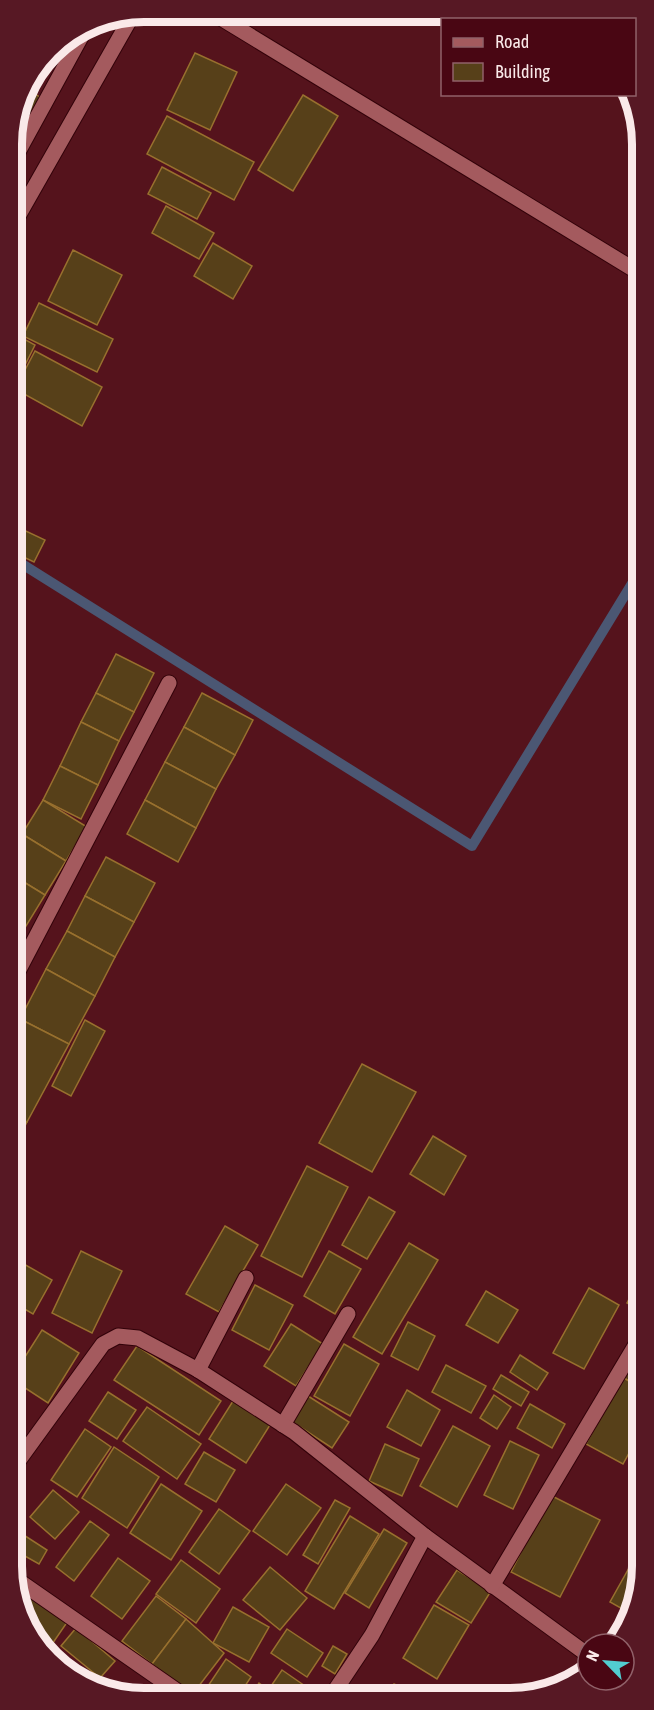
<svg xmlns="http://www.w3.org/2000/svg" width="654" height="1710" viewBox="0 0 654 1710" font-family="'Asap Condensed',sans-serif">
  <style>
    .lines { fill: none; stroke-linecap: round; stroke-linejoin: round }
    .stream { stroke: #4b5773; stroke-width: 10 }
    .building { fill: #574019; stroke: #98702e; stroke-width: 1.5 }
    .service-casing { stroke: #320209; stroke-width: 17 }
    .minor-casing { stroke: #320209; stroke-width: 17 }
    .tertiary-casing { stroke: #320209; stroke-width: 17 }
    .service { stroke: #a45a5e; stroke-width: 15 }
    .minor { stroke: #a45a5e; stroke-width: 15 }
    .tertiary { stroke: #a45a5e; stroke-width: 15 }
    .rim { fill: none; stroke: #fae9e9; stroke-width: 8 }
  </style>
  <rect width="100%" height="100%" fill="#55131c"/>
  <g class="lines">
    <!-- stream -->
    <polyline class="stream" points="14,559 472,846 639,572"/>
  </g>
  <!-- building -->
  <g class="building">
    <polygon points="56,46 34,79 32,78"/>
    <polygon points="195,53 237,72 210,130 167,110"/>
    <polygon points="25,87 41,98 20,129 15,126"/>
    <polygon points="303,95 338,116 293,191 258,170"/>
    <polygon points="167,116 254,162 234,200 147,154"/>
    <polygon points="162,167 211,193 197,219 148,194"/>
    <polygon points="166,206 214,233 199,259 152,233"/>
    <polygon points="213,243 252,266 233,299 194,276"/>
    <polygon points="73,250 122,275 97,325 48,301"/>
    <polygon points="39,303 113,339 97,372 23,336"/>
    <polygon points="13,333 35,345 24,367 13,361"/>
    <polygon points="35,351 102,387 82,426 15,389"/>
    <polygon points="13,525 45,540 34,562 13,552"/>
    <polygon points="116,654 154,673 134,712 96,693"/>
    <polygon points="96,693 134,712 119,741 81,722"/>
    <polygon points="202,693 253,720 235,755 184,727"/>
    <polygon points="81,722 119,741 98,785 60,766"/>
    <polygon points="184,727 235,755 216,789 165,762"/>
    <polygon points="165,762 216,789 196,828 145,800"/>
    <polygon points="60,766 98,785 81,819 43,800"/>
    <polygon points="43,800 87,827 66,861 22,834"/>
    <polygon points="145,800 196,828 178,862 127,834"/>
    <polygon points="22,834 66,861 45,895 14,876 14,846"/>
    <polygon points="106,857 155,883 134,922 85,896"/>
    <polygon points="14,876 45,895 23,931 15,925"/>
    <polygon points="85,896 134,922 115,957 67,931"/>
    <polygon points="15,925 23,931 15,945"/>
    <polygon points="67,931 115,957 95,996 46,969"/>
    <polygon points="46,969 95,996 69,1044 20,1019"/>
    <polygon points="20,1019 69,1044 27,1122 15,1116 15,1028"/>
    <polygon points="85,1020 105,1031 71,1096 52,1086"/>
    <polygon points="362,1064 416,1092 372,1172 319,1143"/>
    <polygon points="15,1116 27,1122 15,1144"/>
    <polygon points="433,1136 466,1156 444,1195 410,1174"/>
    <polygon points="307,1166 348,1187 302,1277 261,1256"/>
    <polygon points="369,1197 395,1212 367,1259 342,1245"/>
    <polygon points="225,1226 258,1245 219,1312 186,1294"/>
    <polygon points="409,1243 438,1260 382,1354 353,1337"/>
    <polygon points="636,1245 641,1247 641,1256 637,1264 629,1260"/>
    <polygon points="81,1251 122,1271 92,1333 52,1313"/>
    <polygon points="329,1251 361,1269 335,1314 304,1296"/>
    <polygon points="15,1259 52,1280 33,1314 16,1304"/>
    <polygon points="641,1276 641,1311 627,1303"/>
    <polygon points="255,1285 293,1305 269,1350 232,1330"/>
    <polygon points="589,1288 619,1305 584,1369 553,1353"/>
    <polygon points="486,1291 518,1310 498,1343 466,1325"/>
    <polygon points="408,1322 435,1336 418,1370 391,1356"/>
    <polygon points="291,1324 323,1344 296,1386 264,1366"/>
    <polygon points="42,1330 79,1353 48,1403 16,1382 16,1371"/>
    <polygon points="344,1344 379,1364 350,1416 314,1396"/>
    <polygon points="137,1346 221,1401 199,1435 114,1380"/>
    <polygon points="641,1348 641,1388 622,1377"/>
    <polygon points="520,1355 548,1373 537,1390 510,1372"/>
    <polygon points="446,1365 486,1386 471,1413 432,1392"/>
    <polygon points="501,1375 529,1392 521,1406 493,1389"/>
    <polygon points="622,1377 641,1388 641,1431 623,1464 586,1444"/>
    <polygon points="407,1390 440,1410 421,1446 387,1427"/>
    <polygon points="108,1392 136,1410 117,1439 89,1421"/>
    <polygon points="494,1395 511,1407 497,1429 480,1418"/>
    <polygon points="308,1396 349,1422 332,1448 291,1421"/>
    <polygon points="233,1401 270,1425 246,1463 209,1439"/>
    <polygon points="530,1404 565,1424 552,1448 517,1428"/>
    <polygon points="147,1407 201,1444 177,1479 123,1441"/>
    <polygon points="453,1426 490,1446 457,1507 420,1486"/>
    <polygon points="85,1429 111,1447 77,1497 51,1480"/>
    <polygon points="510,1441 539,1455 513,1509 484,1495"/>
    <polygon points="385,1444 419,1459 402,1496 369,1481"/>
    <polygon points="114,1447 159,1477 127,1528 82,1498"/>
    <polygon points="204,1452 235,1470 216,1502 185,1484"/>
    <polygon points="161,1484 202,1511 171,1560 130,1533"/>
    <polygon points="286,1484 321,1508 287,1555 253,1531"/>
    <polygon points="53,1490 79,1512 55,1539 30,1517"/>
    <polygon points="550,1495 600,1520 560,1597 511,1572"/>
    <polygon points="335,1500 350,1508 318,1564 303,1555"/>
    <polygon points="219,1509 250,1531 219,1574 189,1552"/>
    <polygon points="350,1516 379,1534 334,1609 305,1591"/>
    <polygon points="90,1521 109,1535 74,1581 56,1567"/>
    <polygon points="384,1529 407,1543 369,1608 345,1593"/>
    <polygon points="16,1530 47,1550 39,1564 16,1551"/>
    <polygon points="118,1558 150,1581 122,1619 91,1596"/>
    <polygon points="181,1560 220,1589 196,1623 156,1594"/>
    <polygon points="270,1567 307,1598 280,1630 243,1600"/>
    <polygon points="629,1568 641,1575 626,1611 610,1602"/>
    <polygon points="457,1570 491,1591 471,1623 436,1602"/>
    <polygon points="25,1592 68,1621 48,1650 44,1648 18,1602"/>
    <polygon points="156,1596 186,1619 152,1664 122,1641"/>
    <polygon points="434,1605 469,1625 437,1679 403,1658"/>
    <polygon points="233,1607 269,1627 249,1662 213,1643"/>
    <polygon points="186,1619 224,1653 192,1695 152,1664"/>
    <polygon points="76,1628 115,1661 100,1678 61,1646"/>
    <polygon points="287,1629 323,1653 307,1677 271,1653"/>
    <polygon points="333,1646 347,1654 335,1674 322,1666"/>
    <polygon points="226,1659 251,1677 239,1695 202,1695"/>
    <polygon points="282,1670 318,1695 283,1695 271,1686"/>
    <polygon points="259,1683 276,1695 251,1695"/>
    <polygon points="394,1684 416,1694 389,1694"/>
    <polygon points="543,1684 551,1689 544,1694 538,1694"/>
    <polygon points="118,1688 131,1695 115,1694"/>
  </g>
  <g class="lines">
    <!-- service casing -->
    <g class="service-casing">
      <polyline id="service" points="16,1579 177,1691"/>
    </g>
    <!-- minor casing -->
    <g class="minor-casing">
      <g id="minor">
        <polyline points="211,12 638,272"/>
        <polyline points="12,163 87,26"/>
        <polyline points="15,977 169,683"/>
        <polyline points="198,1370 246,1278"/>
        <polyline points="283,1425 348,1314"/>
        <polyline points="16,1464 103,1344 118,1336 138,1338 198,1370 294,1432 425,1536 588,1655"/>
        <polyline points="492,1586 641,1336"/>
        <polyline points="332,1695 372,1635 425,1536"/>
      </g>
    </g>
    <!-- tertiary casing -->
    <g class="tertiary-casing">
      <polyline id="tertiary" points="13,225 133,14"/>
    </g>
    <!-- service -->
    <use href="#service" class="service"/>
    <!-- minor -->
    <use href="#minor" class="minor"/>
    <!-- tertiary -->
    <use href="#tertiary" class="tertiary"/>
  </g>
  <!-- crop -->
  <path d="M0 0H654V1710H0ZM144 22H510A122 122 0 0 1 632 144V1566A122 122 0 0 1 510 1688H144A122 122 0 0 1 22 1566V144A122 122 0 0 1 144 22Z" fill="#571824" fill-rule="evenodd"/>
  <path class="rim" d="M144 22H510A122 122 0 0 1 632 144V1566A122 122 0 0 1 510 1688H144A122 122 0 0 1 22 1566V144A122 122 0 0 1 144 22Z"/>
  <!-- legend -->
  <rect x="441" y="18" width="195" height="78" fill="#490613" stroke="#906169" stroke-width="1.5"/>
  <rect x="453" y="38" width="30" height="9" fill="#a45a5e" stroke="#906169" stroke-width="1.5"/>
  <text x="495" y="48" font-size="18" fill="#fae9e9">Road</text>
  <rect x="453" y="63" width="30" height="18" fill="#574019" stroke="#906169" stroke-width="1.5"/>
  <text x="495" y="78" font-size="18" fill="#fae9e9">Building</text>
  <!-- north arrow -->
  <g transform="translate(606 1662) rotate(295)"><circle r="28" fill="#490613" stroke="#906169" stroke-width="1.5"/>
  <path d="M0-4.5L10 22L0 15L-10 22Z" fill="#52cdd0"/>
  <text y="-9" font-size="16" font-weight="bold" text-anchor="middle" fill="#fae9e9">N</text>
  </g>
</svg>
